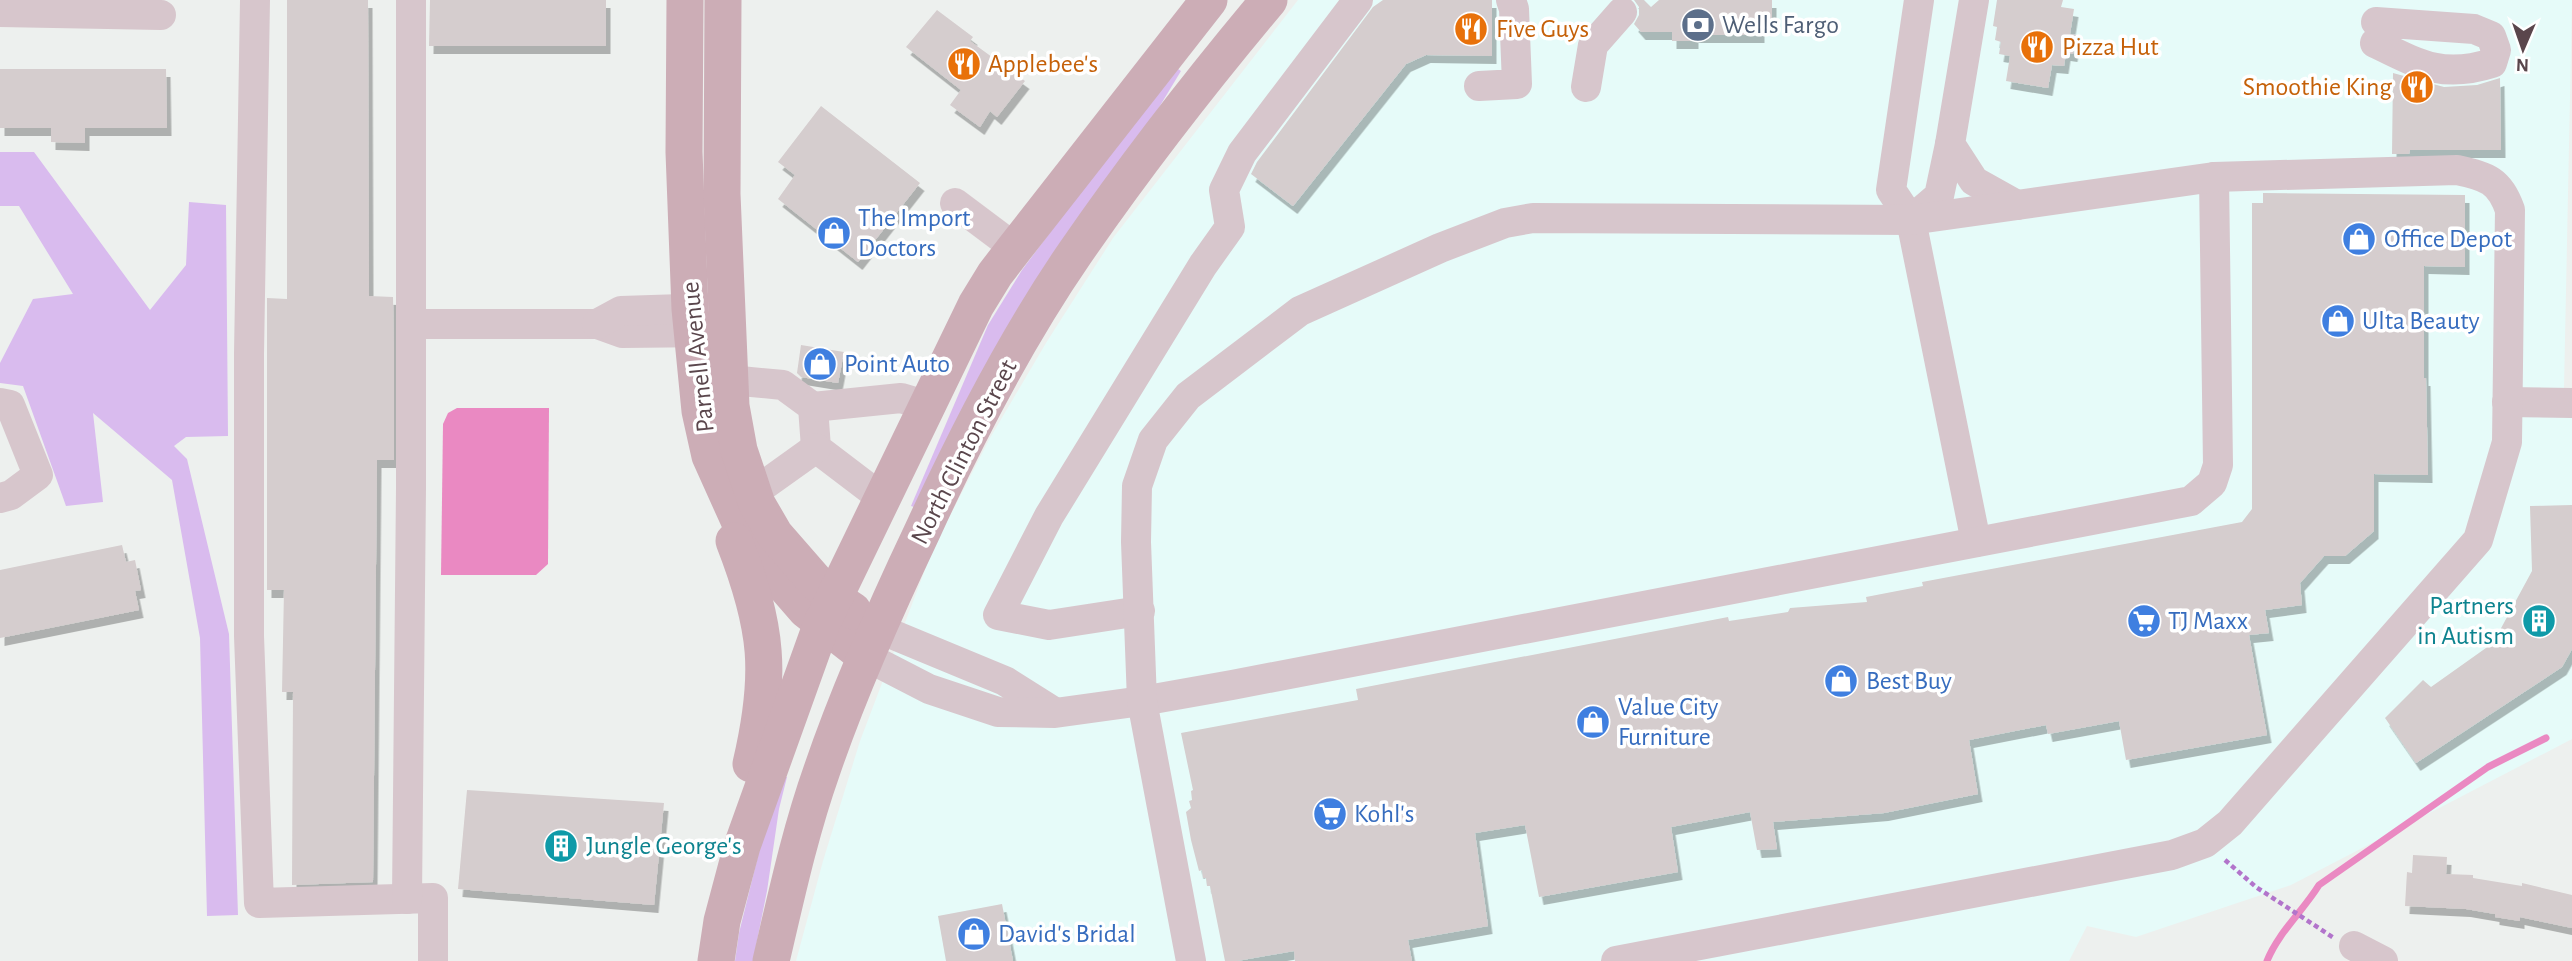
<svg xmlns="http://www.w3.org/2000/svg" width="2572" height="961" viewBox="0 0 2572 961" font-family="'Alegreya Sans',sans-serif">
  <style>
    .commercial { fill: #e6fbf9 }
    .green { fill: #d9bbee }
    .water { fill: #ea89c2 }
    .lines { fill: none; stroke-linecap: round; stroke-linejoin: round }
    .stream { stroke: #ea89c2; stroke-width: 7 }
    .building { fill: #d5cdce; filter: url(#shadow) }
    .path { stroke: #b274cb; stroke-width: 4.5; stroke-dasharray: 5 3.5; stroke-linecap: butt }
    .minor { stroke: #d7c6cc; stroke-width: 30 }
    .major { stroke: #ccadb6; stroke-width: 37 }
    .labels { text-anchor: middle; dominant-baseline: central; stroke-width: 7; stroke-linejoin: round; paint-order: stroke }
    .service-label { font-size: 26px; fill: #4e5e75; stroke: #fff; text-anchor: start }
    .food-label { font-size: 26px; fill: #c56008; stroke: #fff; text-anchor: start }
    .shop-label { font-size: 26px; fill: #366cbe; stroke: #fff; text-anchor: start }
    .street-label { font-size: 26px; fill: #5a464c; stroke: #fff }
    .culture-label { font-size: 26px; fill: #0d838f; stroke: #fff; text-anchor: end }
  </style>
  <defs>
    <filter id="shadow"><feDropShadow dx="4.5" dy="8" stdDeviation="0" flood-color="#0004"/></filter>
  </defs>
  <rect width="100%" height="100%" fill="#edf0ee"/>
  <!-- commercial -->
  <polygon class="commercial" points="1298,0 2572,0 2564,388 2572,389 2572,739 2291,885 2136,937 2087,926 2069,961 796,961 823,861 860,741 933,549 990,438 1046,343 1113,238"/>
  <!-- green -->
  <g class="green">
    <polygon points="1178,69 1181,71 917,508 911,506 988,325 1022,270 1089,180"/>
    <polygon points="0,152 34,152 150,310 186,265 189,202 226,205 228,436 186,437 174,446 187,459 229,634 238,915 207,916 200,638 172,480 93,413 103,502 66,506 23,386 0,383 0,363 33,299 73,294 19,206 0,206"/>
    <polygon points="782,776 787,777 779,809 767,891 753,961 735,961 739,933 772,799"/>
  </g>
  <!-- water -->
  <polygon class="water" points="457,408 549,408 548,564 536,575 441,575 443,424 448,413"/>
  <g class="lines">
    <!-- stream -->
    <path class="stream" d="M2267,961C2278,933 2303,911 2319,885L2488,767L2546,738"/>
  </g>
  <!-- building -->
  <g class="building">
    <polygon points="287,0 368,0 369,296 393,297 394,350 394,460 377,460 373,882 292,885 293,692 282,692 284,590 267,590 267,298 287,299"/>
    <polygon points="430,0 606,0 606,46 429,46"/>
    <polygon points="1383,0 1492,0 1492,56 1426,55 1406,64 1293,206 1251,174 1257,162 1373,7"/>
    <polygon points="1634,0 1644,0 1651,7 1659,0 1772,0 1772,19 1760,19 1760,35 1694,35 1694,41 1672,41 1672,32 1641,32 1634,24 1639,15 1639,7"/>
    <polygon points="1997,0 2063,0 2061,7 2074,9 2070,34 2076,35 2073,54 2066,53 2064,66 2052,65 2048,88 2006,81 2010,56 1999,54 2001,42 1995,40 1997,27 1993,26"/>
    <polygon points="937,10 973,37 970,41 1025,81 997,117 990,111 980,127 950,105 961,90 906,47"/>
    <polygon points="0,69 166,69 167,128 85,128 85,143 51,142 51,128 0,128"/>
    <polygon points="2393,73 2444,87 2477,85 2500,78 2501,150 2410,150 2409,154 2392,154"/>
    <polygon points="821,106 920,183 858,262 778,199 795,175 778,162"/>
    <polygon points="2263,193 2465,195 2465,267 2424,266 2424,378 2426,378 2428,475 2374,474 2374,531 2345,556 2324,556 2300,583 2302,605 2265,610 2269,633 2249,635 2267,735 2126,760 2119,721 2048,734 2046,725 1969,740 1978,794 1884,813 1773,822 1777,849 1757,850 1750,812 1671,827 1678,872 1539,897 1525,825 1475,833 1488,926 1408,940 1412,961 1295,961 1294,951 1237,961 1225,961 1210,886 1207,886 1206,878 1203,878 1202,870 1199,871 1191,840 1186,812 1191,808 1189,801 1192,800 1191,791 1193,790 1181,733 1358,700 1356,689 1728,617 1729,621 1788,612 1790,608 1867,602 1866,597 1923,586 1922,582 2242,522 2252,509 2252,203 2263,203"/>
    <polygon points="801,345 844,352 838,383 801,377 797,373"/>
    <polygon points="2572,505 2572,649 2562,667 2416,763 2385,718 2423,680 2431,687 2493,643 2532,571 2530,506"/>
    <polygon points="122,545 126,562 135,560 141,590 135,591 139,610 0,638 0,570"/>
    <polygon points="467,790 664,803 654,905 458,889"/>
    <polygon points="2413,855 2447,857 2446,874 2473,875 2473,878 2522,886 2522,883 2572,895 2572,928 2520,917 2520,921 2495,917 2495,914 2466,909 2405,906 2407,872 2412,873"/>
    <polygon points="1002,904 1013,961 946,961 938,916"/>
  </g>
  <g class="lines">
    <!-- path -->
    <polyline class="path" points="2225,860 2256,887 2334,938"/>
    <!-- minor -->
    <g class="minor">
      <polyline points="255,0 249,354 249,636 259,903 433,898 433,961"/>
      <polyline points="1919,0 1891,190 1911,220 1976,542"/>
      <polyline points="1974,0 1950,144 1974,181 2017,205"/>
      <polyline points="0,12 161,15"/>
      <path d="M2375,43C2418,64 2442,79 2492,63L2496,50L2491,36L2474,29L2376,22"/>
      <polyline points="1479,86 1517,84 1514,9 1511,0"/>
      <polyline points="1586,87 1593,45 1622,12"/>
      <polyline points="955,203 1015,248"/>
      <polyline points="1911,220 1939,196 1950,144"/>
      <polyline points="412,324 597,324 622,333 713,332"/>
      <polyline points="597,324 621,311 713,308"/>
      <polyline points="730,380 783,385 813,407 816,448 883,499"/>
      <polyline points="2507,402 2572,403"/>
      <polyline points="0,403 10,405 38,475 11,495 0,498"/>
      <polyline points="813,407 901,398 928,406"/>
      <polyline points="753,493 816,448"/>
      <polyline points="1140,611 1049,625 998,615 1049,516 1203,265 1230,227 1224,190 1242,153 1358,0"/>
      <polyline points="877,628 1005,681 1054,712"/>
      <polyline points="865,656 929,689 998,712 1055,713 1142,701 1232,685 2191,501 2212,483 2218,465 2214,177"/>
      <polyline points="407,899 411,488 411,0"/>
      <polyline points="2354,946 2383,961"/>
      <path d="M1191,961L1142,701L1136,542L1137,486L1153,440L1188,396L1300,311L1440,248L1505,223L1533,218L1911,220L2214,177L2457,170C2487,176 2500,181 2510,210L2507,442L2478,540L2230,823L2205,843L2172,855L1616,961"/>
    </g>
    <!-- major -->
    <g class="major">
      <polyline points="685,0 684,152 690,309 700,411 710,456 742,527 761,558 806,610 865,656"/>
      <polyline points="723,0 722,194 731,406 739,450 757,504 775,535 816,582 835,599 853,611"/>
      <path d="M734,541C768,628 772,674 751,764"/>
      <polyline points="716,961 722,921 742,846 822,623 976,305 995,274 1015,248 1209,0"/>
      <path d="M771,961C786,897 800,832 822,770C850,688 885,610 922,532C966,436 1015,340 1075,253C1135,166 1201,81 1269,0"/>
    </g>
  </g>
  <!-- icons -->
  <defs>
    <g id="bank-disc" transform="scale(1.75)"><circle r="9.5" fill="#5c6f8a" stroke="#fff"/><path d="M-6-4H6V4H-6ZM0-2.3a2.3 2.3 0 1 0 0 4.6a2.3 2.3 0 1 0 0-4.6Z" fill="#fff"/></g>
    <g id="restaurant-disc" transform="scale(1.75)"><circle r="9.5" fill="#e8710a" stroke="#fff"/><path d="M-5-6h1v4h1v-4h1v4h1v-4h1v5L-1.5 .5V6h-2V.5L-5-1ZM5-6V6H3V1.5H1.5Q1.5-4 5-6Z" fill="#fff"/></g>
    <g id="shop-disc" transform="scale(1.75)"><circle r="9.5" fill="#3f7fe0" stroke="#fff"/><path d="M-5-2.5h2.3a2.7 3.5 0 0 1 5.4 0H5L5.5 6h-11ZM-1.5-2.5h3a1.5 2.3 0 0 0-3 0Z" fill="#fff"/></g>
    <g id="supermarket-disc" transform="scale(1.75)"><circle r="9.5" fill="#3f7fe0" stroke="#fff"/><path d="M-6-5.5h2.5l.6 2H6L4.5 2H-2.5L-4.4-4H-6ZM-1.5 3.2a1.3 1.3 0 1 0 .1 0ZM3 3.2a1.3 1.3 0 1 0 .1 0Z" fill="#fff"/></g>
    <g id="building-disc" transform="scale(1.75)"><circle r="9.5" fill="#0f9aa8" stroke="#fff"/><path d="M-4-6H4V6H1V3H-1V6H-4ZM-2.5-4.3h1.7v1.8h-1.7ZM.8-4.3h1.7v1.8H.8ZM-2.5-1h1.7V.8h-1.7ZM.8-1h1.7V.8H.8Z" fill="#fff"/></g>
  </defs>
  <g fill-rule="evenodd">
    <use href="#bank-disc" x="1698" y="25"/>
    <use href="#restaurant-disc" x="1471" y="29"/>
    <use href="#restaurant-disc" x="2037" y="47"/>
    <use href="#restaurant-disc" x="964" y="64"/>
    <use href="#restaurant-disc" x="2417" y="87"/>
    <use href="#shop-disc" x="834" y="233"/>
    <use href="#shop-disc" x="2359" y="239"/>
    <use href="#shop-disc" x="2338" y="321"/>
    <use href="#shop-disc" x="820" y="364"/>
    <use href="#supermarket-disc" x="2144" y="621"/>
    <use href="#building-disc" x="2539" y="621"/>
    <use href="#shop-disc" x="1841" y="681"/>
    <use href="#shop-disc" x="1593" y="722"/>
    <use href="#supermarket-disc" x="1330" y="814"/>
    <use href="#building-disc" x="561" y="846"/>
    <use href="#shop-disc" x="974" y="934"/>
  </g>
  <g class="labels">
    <!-- service labels -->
    <g class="service-label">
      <text x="1722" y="25">Wells Fargo</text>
    </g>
    <!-- food labels -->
    <g class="food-label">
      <text x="1496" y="29">Five Guys</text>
      <text x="2062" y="47">Pizza Hut</text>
      <text x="988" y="64">Applebee's</text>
      <text x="2392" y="87" text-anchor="end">Smoothie King</text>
    </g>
    <!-- shop labels -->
    <g class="shop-label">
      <text x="858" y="218">The Import<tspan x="858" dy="30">Doctors</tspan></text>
      <text x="2384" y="239">Office Depot</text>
      <text x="2362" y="321">Ulta Beauty</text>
      <text x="844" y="364">Point Auto</text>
      <text x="2168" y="621">TJ Maxx</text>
      <text x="1866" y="681">Best Buy</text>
      <text x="1618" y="707">Value City<tspan x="1618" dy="30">Furniture</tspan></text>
      <text x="1354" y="814">Kohl's</text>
      <text x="998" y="934">David's Bridal</text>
    </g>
    <!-- street labels -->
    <g class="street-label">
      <text transform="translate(698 357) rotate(-96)">Parnell Avenue</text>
      <text transform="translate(964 452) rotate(-63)">North Clinton Street</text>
    </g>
    <!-- culture labels -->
    <g class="culture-label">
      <text x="2514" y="606">Partners<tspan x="2514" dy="30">in Autism</tspan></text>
      <text x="586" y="846" text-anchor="start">Jungle George's</text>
    </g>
  </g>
  <!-- north arrow -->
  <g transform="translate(2523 49) rotate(182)" stroke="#ffffff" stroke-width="5" paint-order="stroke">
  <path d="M0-5L12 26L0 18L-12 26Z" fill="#5a464c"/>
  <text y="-10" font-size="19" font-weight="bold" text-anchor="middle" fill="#5a464c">N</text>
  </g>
</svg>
